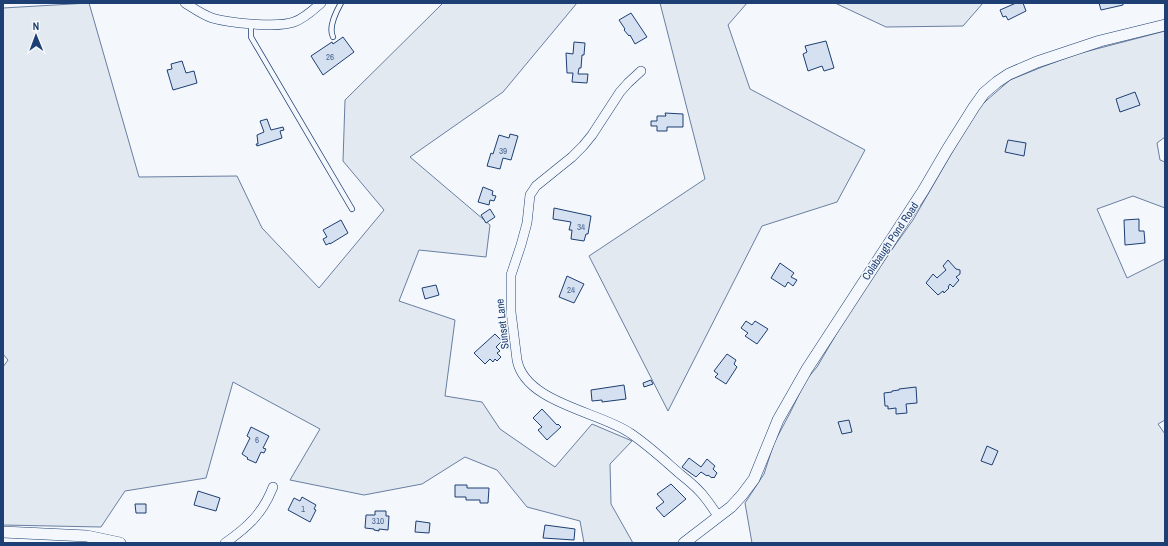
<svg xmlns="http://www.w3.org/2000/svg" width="1168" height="546" viewBox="0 0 1168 546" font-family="'Archivo Narrow',sans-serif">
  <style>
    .green { fill: #e3e9f0; stroke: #687fa3 }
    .building { fill: #d5e0f0; stroke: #1d3f73 }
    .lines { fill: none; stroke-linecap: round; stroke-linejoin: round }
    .service-casing { stroke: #1d3f73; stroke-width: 6 }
    .minor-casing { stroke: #1d3f73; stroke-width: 10 }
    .tertiary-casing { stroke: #1d3f73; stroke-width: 12 }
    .service { stroke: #f4f7fb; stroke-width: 4.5 }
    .minor { stroke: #f4f7fb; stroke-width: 9 }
    .tertiary { stroke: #f4f7fb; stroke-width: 11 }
    .labels { text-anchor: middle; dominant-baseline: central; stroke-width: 3; stroke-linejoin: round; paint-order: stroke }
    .number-label { font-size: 9px; fill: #4b6792 }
    .street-label { font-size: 11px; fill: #1d3f73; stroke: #f4f7fb }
  </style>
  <rect width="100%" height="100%" fill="#f4f7fb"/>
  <!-- green -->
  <g class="green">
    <polygon points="89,3 139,177 237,176 262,228 319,288 384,210 343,161 345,100 443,3 577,3 503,92 410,157 490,225 486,257 419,250 399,301 455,320 445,396 482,402 500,429 555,467 592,424 632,441 610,464 611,504 633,543 584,543 580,521 527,507 497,470 465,457 422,484 364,495 290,480 320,429 233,382 206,478 125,491 101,527 3,525 3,367 8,360 3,354 3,8"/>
    <polygon points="660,3 747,3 728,25 750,89 865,150 837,202 762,226 668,411 589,256 705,179"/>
    <polygon points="835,3 983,3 963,26 886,27"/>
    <polygon points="1165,31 1165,137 1157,143 1160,160 1165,162 1165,208 1133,196 1097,209 1127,278 1165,259 1165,420 1158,424 1165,434 1165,543 752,543 745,503 764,474 774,443 790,413 806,380 817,367 858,297 913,220 976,111 987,100 1010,80 1042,67 1077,54"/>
  </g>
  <!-- building -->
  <g class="building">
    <polygon points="1016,3 1023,3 1026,11 1008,20 1006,16 1003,17 1000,10"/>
    <polygon points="1099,3 1123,3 1123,5 1101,10"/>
    <polygon points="631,13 647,37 635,44 630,35 629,36 624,30 625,29 619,20"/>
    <polygon points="343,37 354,52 323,75 311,56 332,42 333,44"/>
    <polygon points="826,41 834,68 824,71 822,66 808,71 803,54 807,52 805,46"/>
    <polygon points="574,42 585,43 584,55 582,55 581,68 579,68 578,74 588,74 587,83 572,82 573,73 567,73 566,53 573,54"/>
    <polygon points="182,61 186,73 194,71 197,83 173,90 167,70 172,69 171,64"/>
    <polygon points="1135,92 1140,105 1120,112 1116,99"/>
    <polygon points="665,113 683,114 683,127 667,127 667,131 657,131 657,126 651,126 651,121 657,121 657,116 666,116"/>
    <polygon points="267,119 271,130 283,127 284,130 280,131 282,138 257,146 256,144 258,144 257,135 264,132 260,121"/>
    <polygon points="510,134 518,136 511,160 503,158 500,169 487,166 491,153 493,154 499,135 509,138"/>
    <polygon points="1008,140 1026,143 1024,156 1005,152"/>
    <polygon points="483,187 493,191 492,195 496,196 494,201 490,200 489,205 478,202"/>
    <polygon points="554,208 591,216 588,234 586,234 584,241 571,239 572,230 569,230 571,222 553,219"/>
    <polygon points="490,209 495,217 486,223 481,215"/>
    <polygon points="1139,219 1139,231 1144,231 1145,243 1125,245 1124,220"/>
    <polygon points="341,220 348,233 330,244 330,243 326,245 323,239 327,237 323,230"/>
    <polygon points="948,260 956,269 960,270 960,274 956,277 959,280 953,287 950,284 948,287 949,288 944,293 943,291 938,295 926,283 933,274 937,278 946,270 943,266"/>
    <polygon points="780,263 794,273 791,277 797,280 793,286 788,282 785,287 771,278"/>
    <polygon points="567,276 584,284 574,303 559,297"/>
    <polygon points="436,285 439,295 425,299 422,288"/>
    <polygon points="746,321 752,325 755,321 768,329 757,344 745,336 748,333 741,328"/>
    <polygon points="495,334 502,341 496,347 500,351 497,353 501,357 497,361 495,359 493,362 490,359 485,364 474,353"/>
    <polygon points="727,354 736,360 734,364 737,367 726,384 715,377 718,374 714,371"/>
    <polygon points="651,380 653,384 644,387 643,383"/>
    <polygon points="624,385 626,399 602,402 602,400 592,401 591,390"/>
    <polygon points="916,387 917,403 906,404 907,413 896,414 896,408 888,409 888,406 885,406 884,393 892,392 892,391 899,390 899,389"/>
    <polygon points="542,409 557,425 558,424 561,427 547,440 538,430 542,427 533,418"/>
    <polygon points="849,420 852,432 842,434 838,422"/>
    <polygon points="251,427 269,436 263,448 266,449 264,453 261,452 256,463 247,459 248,458 242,454 250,438 247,436"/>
    <polygon points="987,446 998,451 992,465 981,461"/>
    <polygon points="689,458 701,467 707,459 715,466 713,469 717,473 714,478 713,477 712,478 708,475 707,476 701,472 696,477 682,467"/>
    <polygon points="671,484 686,499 664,517 656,508 664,502 657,494"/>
    <polygon points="455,485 467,485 467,488 489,488 488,503 480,503 480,500 466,500 466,497 455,497"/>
    <polygon points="198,491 220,498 216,511 194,505"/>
    <polygon points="302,497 316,505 314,509 316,510 310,522 288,510 294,498 300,501"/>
    <polygon points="135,504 146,504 146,513 136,513"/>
    <polygon points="375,511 386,511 386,516 389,516 388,530 379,529 379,531 374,530 374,529 365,528 366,515 375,515"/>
    <polygon points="416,521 430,523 429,533 415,532"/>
    <polygon points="545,525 575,529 574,540 543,538"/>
  </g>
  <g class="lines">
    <!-- service casing -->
    <g class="service-casing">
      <g id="service">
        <polyline points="251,23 251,37 352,209"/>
        <path d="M333,37C328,27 336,12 341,3"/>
      </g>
    </g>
    <!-- minor casing -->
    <g class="minor-casing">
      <g id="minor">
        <path d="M185,3C193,8 203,15 212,18C229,23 278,28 294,22C305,18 313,10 321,3"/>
        <path d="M641,71L628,83L620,92L592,135L583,146L572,157L536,186L530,195L527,223L521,245L511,275V312L517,360C525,403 600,412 630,433C648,445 664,460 680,474C689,481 699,489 706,499C710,504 714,510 718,516"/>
        <path d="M225,543C248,527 263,513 273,487"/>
      </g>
    </g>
    <!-- tertiary casing -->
    <g class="tertiary-casing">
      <g id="tertiary">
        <polyline points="3,532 87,536 120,543"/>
        <polyline points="684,543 731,507 742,495 754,479 778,420 807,369 923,191 947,150 974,107 984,93 997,82 1009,74 1037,62 1100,41 1165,25"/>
      </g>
    </g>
    <!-- service -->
    <use href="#service" class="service"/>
    <!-- minor -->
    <use href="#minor" class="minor"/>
    <!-- tertiary -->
    <use href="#tertiary" class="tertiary"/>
  </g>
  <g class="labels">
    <!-- number labels -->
    <g class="number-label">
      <text x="330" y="57">26</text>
      <text x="503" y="151">39</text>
      <text x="581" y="227">34</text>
      <text x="571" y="290">24</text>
      <text x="257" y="440">6</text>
      <text x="303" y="509">1</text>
      <text x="378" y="521">310</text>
    </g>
    <!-- street labels -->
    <g class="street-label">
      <text transform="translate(890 241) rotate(-56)">Colabaugh Pond Road</text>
      <text transform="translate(502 324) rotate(-96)">Sunset Lane</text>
    </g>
  </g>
  <!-- border -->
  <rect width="1168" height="546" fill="none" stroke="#1d3f73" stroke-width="8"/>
  <!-- north arrow -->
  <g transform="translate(36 36) rotate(359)" stroke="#f4f7fb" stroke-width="3" paint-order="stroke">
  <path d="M0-3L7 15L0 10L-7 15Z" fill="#1d3f73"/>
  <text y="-6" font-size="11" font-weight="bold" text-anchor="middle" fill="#1d3f73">N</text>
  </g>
</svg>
